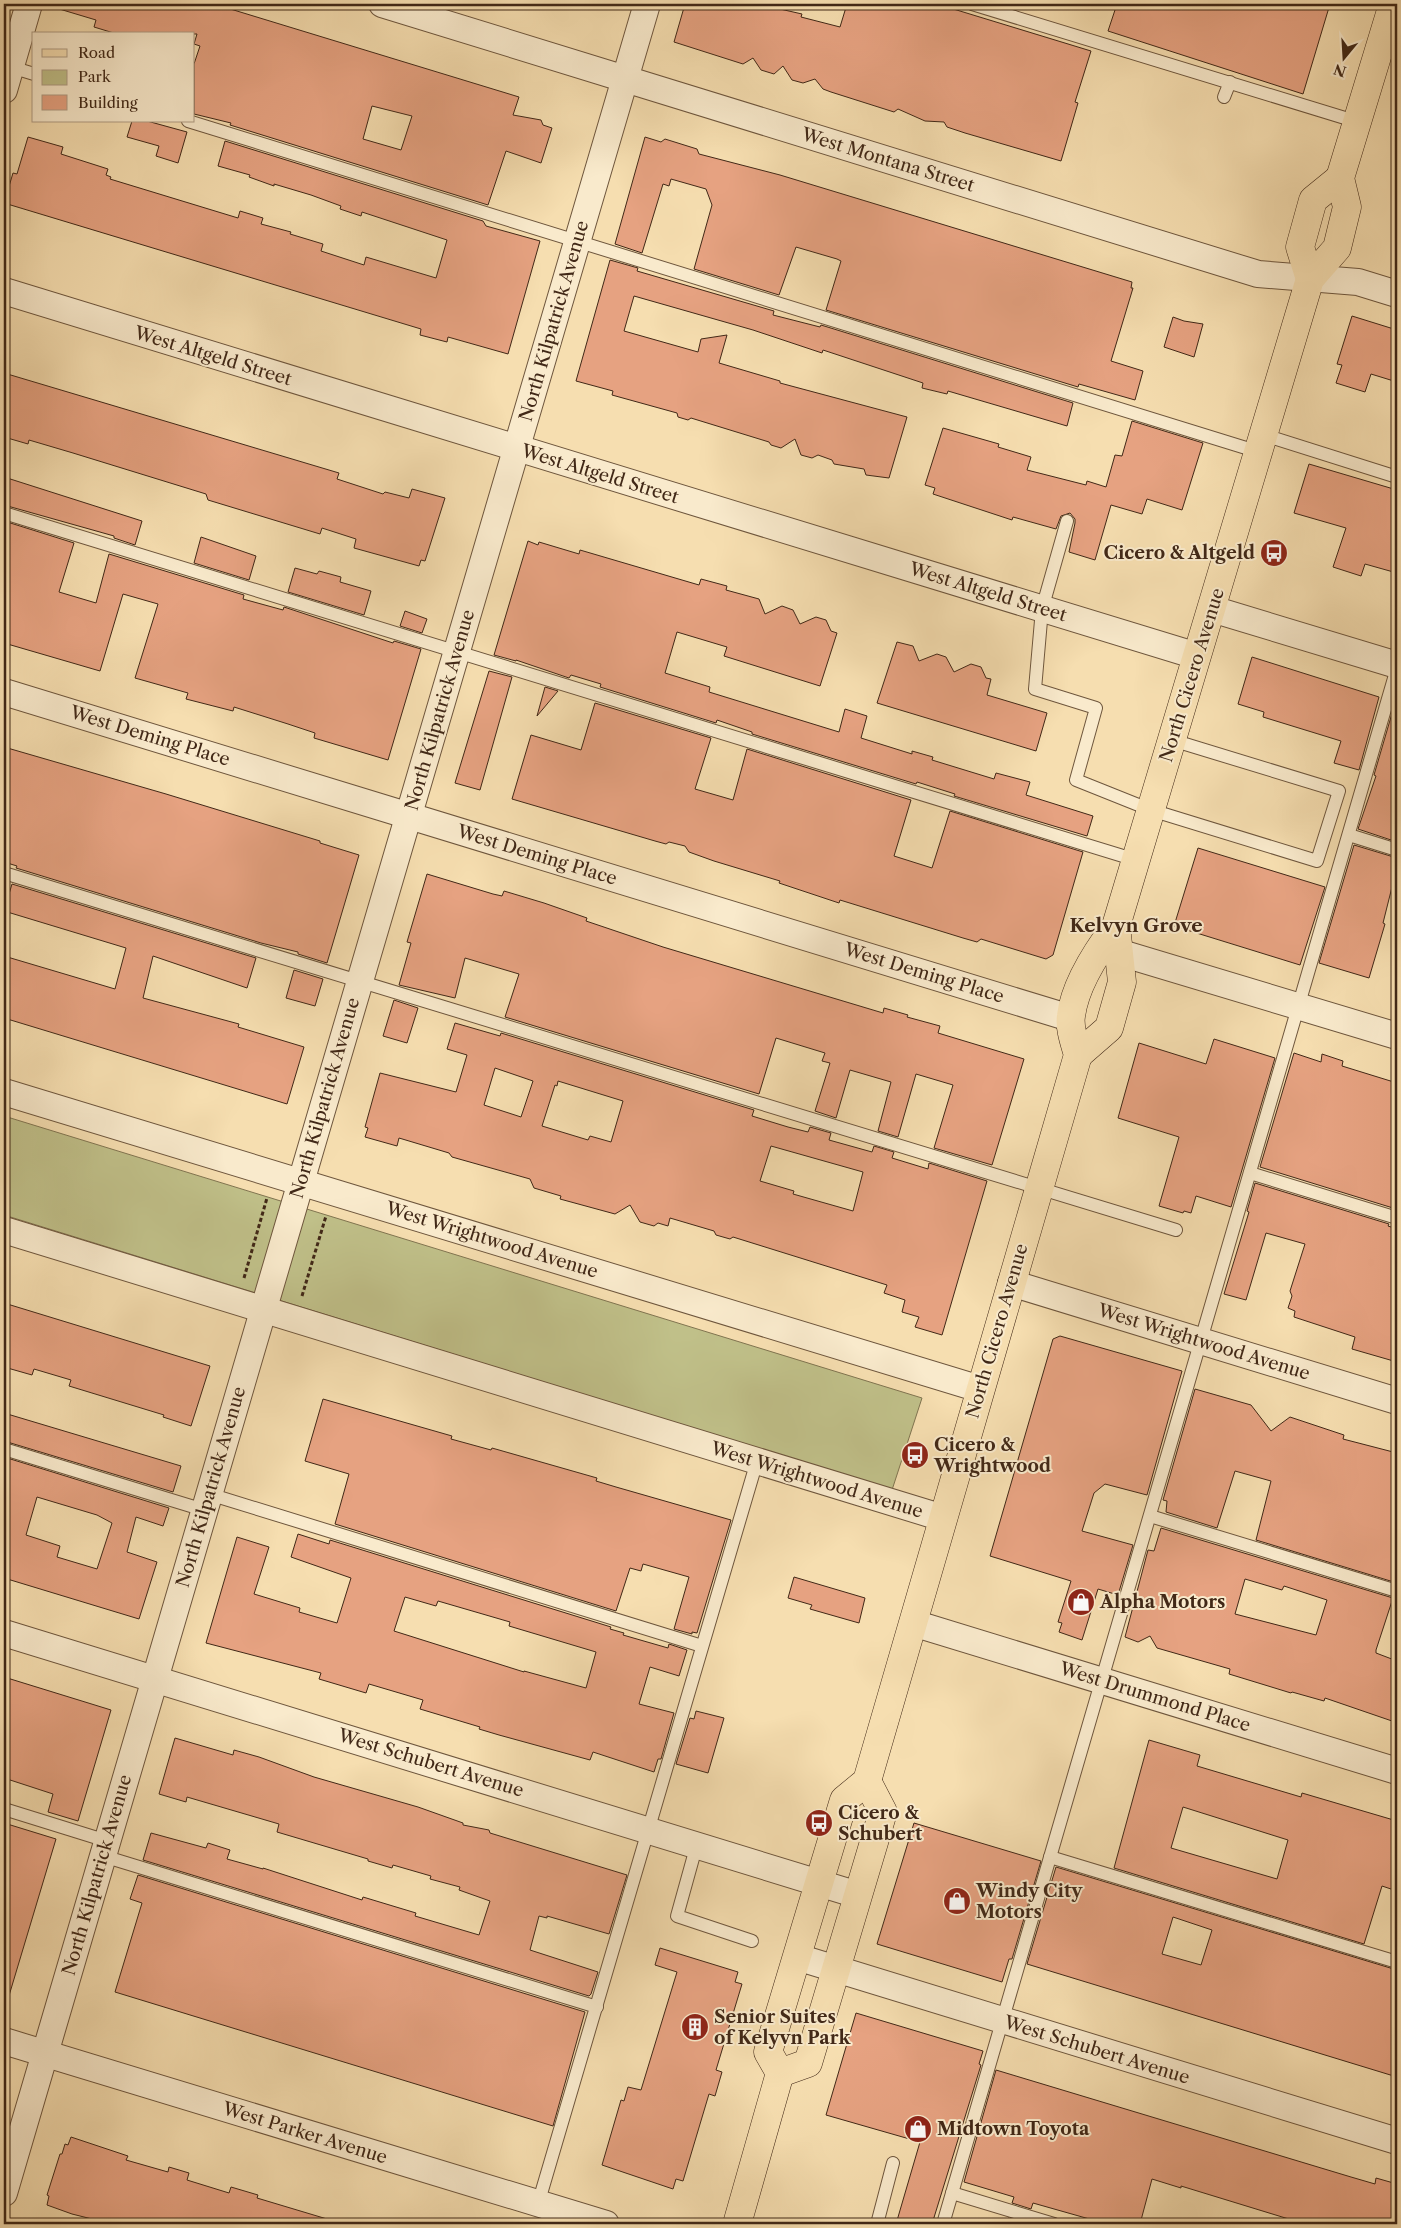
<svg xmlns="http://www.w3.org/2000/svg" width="1401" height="2228" viewBox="0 0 1401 2228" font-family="'Libre Caslon Text',serif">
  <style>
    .green { fill: #c0c089; stroke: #807450 }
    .building { fill: #e6a281; stroke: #412817; fill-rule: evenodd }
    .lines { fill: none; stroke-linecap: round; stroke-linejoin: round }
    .service-casing { stroke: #6e563d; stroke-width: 14 }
    .minor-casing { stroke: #6e563d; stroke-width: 28 }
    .primary-casing { stroke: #412817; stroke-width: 29 }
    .path { stroke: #412817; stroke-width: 3; stroke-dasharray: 4 2.5; stroke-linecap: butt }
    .service { stroke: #f9eacc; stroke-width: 12 }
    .minor { stroke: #f9eacc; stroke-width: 26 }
    .primary { stroke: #f6deb0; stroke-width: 28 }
    .labels { text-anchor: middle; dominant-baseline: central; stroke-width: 4; stroke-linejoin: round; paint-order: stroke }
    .street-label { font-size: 18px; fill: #412817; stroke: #f9eacc }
    .poi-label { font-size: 18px; font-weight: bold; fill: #412817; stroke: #f9eacc; text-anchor: start }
    .neighbourhood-label { font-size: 19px; font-weight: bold; fill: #412817; stroke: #f9eacc }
  </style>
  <rect width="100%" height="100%" fill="#f6deb0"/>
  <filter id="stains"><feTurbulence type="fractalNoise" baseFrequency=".004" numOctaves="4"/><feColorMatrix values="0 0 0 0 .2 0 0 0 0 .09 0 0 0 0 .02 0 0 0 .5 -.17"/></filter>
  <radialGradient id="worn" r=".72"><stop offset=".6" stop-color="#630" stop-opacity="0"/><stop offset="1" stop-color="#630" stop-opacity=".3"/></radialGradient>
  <!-- green -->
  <polygon class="green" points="4,1116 922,1398 892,1490 4,1215"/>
  <!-- building -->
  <g class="building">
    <path d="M57,4H214L519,97L513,115L541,120L543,125L552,128L541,163L506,151L488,205L230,125L231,123L194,114V64L200,46L194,44L197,34H117L94,27L96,20L56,8ZM372,106L412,116L401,150L363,139Z"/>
    <polygon points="685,4 758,4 802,14 801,17 840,27 847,4 937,4 1091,51 1075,102 1078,103 1061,161 965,133 947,127 944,122 925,121 898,109 894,112 831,92 823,89 815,79 803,83 792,80 783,66 774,74 761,70 753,58 743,64 674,42"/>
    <polygon points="1117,4 1330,4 1303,94 1108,31"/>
    <polygon points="132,121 147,121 187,132 178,163 156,156 159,146 127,137"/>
    <polygon points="28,137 63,147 61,154 108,169 106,175 111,177 110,179 238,218 240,211 263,218 261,224 291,232 290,234 323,244 321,251 364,265 366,257 436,278 447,240 362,212 361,216 340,209 341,206 311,195 274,184 274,186 249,177 250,175 218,166 225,141 483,221 486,226 540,241 508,354 448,337 447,342 420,335 421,329 4,203 13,173 17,174"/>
    <polygon points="645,137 661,142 665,139 697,149 699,154 780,175 1132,282 1131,288 1133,288 1111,361 1143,371 1135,400 1079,384 1078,387 826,310 841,261 837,259 796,247 779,295 694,269 712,205 706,189 671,179 669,186 663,184 642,253 615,244"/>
    <polygon points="610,260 638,268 637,271 774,311 773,315 820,327 821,325 1073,403 1067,426 948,391 947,394 922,388 923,383 823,350 822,353 753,330 634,296 624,331 698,352 701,339 727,335 719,363 780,381 780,383 907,417 889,478 866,475 864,469 834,464 832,460 818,455 812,458 801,455 795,439 781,448 771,445 769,442 691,418 688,420 678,417 677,413 612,395 613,391 576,381"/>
    <polygon points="1352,316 1397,330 1397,382 1371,374 1365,392 1336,383 1342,365 1337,364"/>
    <polygon points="1173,317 1184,321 1203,324 1194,357 1164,347"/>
    <polygon points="4,373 339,473 337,479 383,494 385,492 409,498 412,489 445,498 425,561 421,560 419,566 354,548 356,539 322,528 320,534 208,500 206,494 73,453 29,440 28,444 4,437"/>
    <polygon points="1132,421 1203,443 1182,510 1147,499 1142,514 1111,505 1095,560 1069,552 1075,523 1075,519 1070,513 1061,516 1056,529 1013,517 1012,520 933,494 935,488 925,485 943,428 999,444 998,447 1031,457 1027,470 1086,485 1087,481 1106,487 1115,455 1122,456"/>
    <polygon points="1309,464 1397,490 1397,573 1365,564 1361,576 1333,567 1346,528 1294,513"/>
    <polygon points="4,477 142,521 135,545 114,538 114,536 4,505"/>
    <polygon points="4,521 74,543 59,592 96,603 109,554 244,595 243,599 283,610 284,607 393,643 394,641 421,649 388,760 314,738 315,733 288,724 234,707 233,711 186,699 188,693 135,678 158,604 123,594 100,671 4,643"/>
    <polygon points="201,537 256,556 249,580 194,563"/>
    <polygon points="528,541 538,545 539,542 579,554 580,550 699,585 701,579 727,586 726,590 759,599 765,614 782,606 793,610 800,624 816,617 826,620 831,631 837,633 820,686 724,656 727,647 677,632 665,673 710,687 709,692 839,732 845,709 867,716 861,738 912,754 912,751 933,757 932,760 994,779 996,773 1030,782 1026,795 1093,816 1087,836 954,796 955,794 917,782 916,784 752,734 752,732 717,720 716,723 600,687 601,684 571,675 569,678 516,660 516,661 494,655"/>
    <polygon points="295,568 317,574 319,571 341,577 340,582 371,591 364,615 288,592"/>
    <polygon points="405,611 427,619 422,633 400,626"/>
    <polygon points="897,642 913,646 919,661 937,654 946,657 954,672 971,664 981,667 986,678 991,679 987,695 1047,713 1036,751 877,703"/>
    <polygon points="1252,657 1379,697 1359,770 1334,763 1341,741 1263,717 1264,712 1238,704"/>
    <polygon points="489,671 512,677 480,790 455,783"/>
    <polygon points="545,687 558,691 537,716"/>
    <polygon points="595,703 711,738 695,789 733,800 747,749 911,800 894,856 932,868 950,811 1083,852 1053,955 1046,959 981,939 977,942 963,938 840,900 839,903 779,883 780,881 714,861 689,852 685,846 669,842 666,844 655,841 512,799 531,735 581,750"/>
    <polygon points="1393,710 1397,711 1397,842 1358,829 1376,776 1374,775"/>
    <polygon points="4,747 166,794 320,841 320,843 359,855 327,963 298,954 298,952 261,943 16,868 17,866 4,862"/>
    <polygon points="1354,845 1397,858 1397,884 1393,883 1383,923 1385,924 1369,978 1319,963"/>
    <polygon points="1198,848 1325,887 1300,965 1174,926"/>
    <polygon points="427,874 493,894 502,896 504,891 544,903 587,918 586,921 663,947 883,1013 884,1008 908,1015 907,1017 940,1026 938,1033 1024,1059 992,1165 934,1148 953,1085 916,1074 898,1137 878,1131 891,1082 850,1070 836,1118 815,1111 830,1063 822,1061 825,1053 776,1038 759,1094 505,1017 519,974 465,958 455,998 399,985 411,943 407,942"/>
    <polygon points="12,884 256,958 247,988 153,956 143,998 239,1024 238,1027 304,1047 287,1104 4,1018 4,956 115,989 126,948 4,911"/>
    <polygon points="294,970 323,979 315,1006 286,998"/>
    <polygon points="394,1000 418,1008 407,1043 383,1036"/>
    <path d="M455,1023L500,1036L501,1033L754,1110L752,1116L788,1127L808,1132L810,1127L831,1133L829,1140L872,1152L874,1146L894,1152L892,1158L928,1169L929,1163L987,1181L942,1335L915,1327L919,1317L902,1312L905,1300L884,1293L887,1285L733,1237L730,1239L716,1235L714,1231L670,1218L668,1226L658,1223L654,1226L640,1222L630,1205L615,1214L560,1199L561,1196L534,1188L530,1179L452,1157L449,1153L399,1138L397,1146L365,1137L368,1128L365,1127L380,1073L456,1092L467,1055L447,1049ZM495,1068L533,1081L521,1117L484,1105ZM558,1081L623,1101L611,1142L590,1136L588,1140L542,1126L555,1085L557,1086ZM771,1146L863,1172L853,1211L793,1194L794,1191L760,1181Z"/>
    <polygon points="1214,1039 1275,1058 1231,1207 1196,1196 1191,1213 1184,1211 1183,1213 1159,1206 1179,1137 1118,1118 1139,1043 1206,1064"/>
    <polygon points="1294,1053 1321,1062 1322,1054 1343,1061 1342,1066 1397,1083 1397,1195 1393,1208 1260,1167"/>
    <polygon points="1255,1183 1389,1224 1388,1226 1397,1229 1397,1362 1352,1349 1355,1337 1294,1317 1295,1311 1288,1308 1292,1296 1290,1291 1305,1244 1266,1233 1246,1300 1224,1294 1249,1212 1247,1211"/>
    <polygon points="4,1303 210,1366 191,1426 163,1417 164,1415 69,1386 71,1380 34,1369 32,1375 4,1367"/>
    <polygon points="1060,1336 1182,1371 1147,1495 1105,1484 1094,1493 1082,1531 1133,1545 1118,1595 1098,1589 1082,1640 1059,1632 1062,1623 1058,1622 1071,1581 990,1556 1053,1339"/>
    <polygon points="1195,1389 1251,1405 1271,1431 1290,1417 1344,1435 1343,1439 1397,1453 1397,1583 1256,1540 1271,1481 1235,1471 1217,1528 1166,1512 1167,1501 1163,1500"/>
    <polygon points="323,1399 452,1436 451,1439 491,1450 492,1448 597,1478 596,1481 616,1487 731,1520 697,1633 692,1632 692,1634 674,1629 689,1577 643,1564 641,1571 630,1568 616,1611 335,1524 349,1474 305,1461"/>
    <polygon points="4,1413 181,1466 173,1492 4,1441"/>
    <path d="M4,1457L169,1508L163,1526L136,1517L127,1552L157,1562L139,1619L4,1578ZM37,1497L97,1515L112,1523L97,1569L57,1557L60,1546L26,1535Z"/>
    <path d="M1161,1528L1393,1598L1376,1650V1653L1397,1661V1705L1392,1721L1325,1698L1324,1701L1292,1692L1291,1693L1229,1674L1230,1669L1157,1648L1150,1636L1138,1642L1125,1637L1148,1550L1154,1551ZM1245,1579L1282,1590L1284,1586L1327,1600L1316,1635L1235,1614Z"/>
    <path d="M298,1534L329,1544L330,1540L611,1627L610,1629L624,1633L623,1635L668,1648L669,1644L687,1650L679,1676L650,1667L639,1704L674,1713L661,1759H658L654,1772L593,1752L590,1760L499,1735L479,1729L480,1727L420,1709L423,1700L369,1684L366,1693L319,1679L321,1673L206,1643L237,1537L269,1547L254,1594L300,1608L299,1612L337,1623L351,1578L291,1557ZM405,1597L436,1606L438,1601L510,1622L509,1626L596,1652L586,1688L524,1671V1672L394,1631Z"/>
    <polygon points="794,1577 865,1598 859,1623 810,1609 812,1605 788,1598"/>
    <polygon points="4,1677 111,1710 78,1821 48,1812 53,1794 4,1778"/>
    <polygon points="696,1711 724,1718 708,1773 676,1764 690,1718 694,1719"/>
    <polygon points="175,1738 233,1755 234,1750 259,1757 314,1777 418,1807 463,1823 463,1825 489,1830 490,1833 627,1875 609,1934 547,1916 547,1918 539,1916 530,1950 598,1972 591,1994 589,1996 143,1860 151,1833 206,1848 208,1843 230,1850 227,1859 263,1869 263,1868 362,1900 363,1897 416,1913 415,1916 479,1935 490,1901 459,1890 460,1887 430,1879 431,1876 393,1865 392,1868 368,1861 368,1859 277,1832 279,1824 187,1797 186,1802 159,1794"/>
    <path d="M1149,1740L1200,1755L1197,1766L1301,1797L1302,1793L1397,1821V1891L1382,1886L1364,1944L1114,1868ZM1183,1807L1288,1840L1277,1879L1171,1848Z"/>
    <polygon points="4,1823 56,1839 8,1999 4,1998"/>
    <polygon points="914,1823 1041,1861 1012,1959 1009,1959 1002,1982 877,1944"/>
    <path d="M1056,1867L1397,1970V2077L1027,1964ZM1173,1917L1212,1930L1201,1965L1162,1954Z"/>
    <polygon points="138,1875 585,2012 553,2126 115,1992 142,1903 130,1899"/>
    <polygon points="660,1948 738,1972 735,1982 742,1984 716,2070 722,2072 715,2096 709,2094 683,2181 676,2179 673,2189 602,2165 621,2100 624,2101 628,2087 641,2090 677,1972 655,1965"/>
    <polygon points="856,2013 983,2051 979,2064 981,2065 932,2224 896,2224 920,2142 826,2115"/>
    <polygon points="996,2070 1351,2177 1375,2184 1376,2178 1397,2184 1397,2211 1393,2224 1334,2224 1319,2220 1318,2224 1305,2224 1181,2186 1181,2188 1152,2179 1140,2224 1107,2224 1033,2203 1031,2209 1012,2203 1014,2197 964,2182"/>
    <polygon points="71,2137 128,2156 126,2160 168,2172 169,2167 189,2173 187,2180 229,2193 231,2187 258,2195 257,2198 327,2219 327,2224 112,2224 72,2214 47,2205 49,2196 47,2195 60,2154 62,2154 65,2144 68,2145"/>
    <polygon points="1008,2218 1027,2224 1006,2224"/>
  </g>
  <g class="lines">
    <!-- service casing -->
    <g class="service-casing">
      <g id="service">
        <polyline points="972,4 1358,122"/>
        <polyline points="11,67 34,74"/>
        <polyline points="1224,97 1230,82"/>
        <polyline points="188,121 1259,452"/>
        <polyline points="1264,435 1397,477"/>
        <polyline points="4,513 1136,860"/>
        <polyline points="1067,521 1042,609 1035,689 1096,708 1076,780 1151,810 1317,861 1339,791 1172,740"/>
        <polyline points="1349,835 1397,850"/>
        <polyline points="4,873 1176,1230"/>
        <polyline points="1250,1173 1397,1218"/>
        <polyline points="4,1449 204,1510"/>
        <polyline points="209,1494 702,1646"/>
        <polyline points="1150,1516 1397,1591"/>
        <polyline points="4,1809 107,1841"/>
        <polyline points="697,1844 677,1916 752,1941"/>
        <polyline points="103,1856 597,2007"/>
        <polyline points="1050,1857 1397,1962"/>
        <polyline points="952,2193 1054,2224"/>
        <polyline points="538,2204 757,1461"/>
        <polyline points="877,2224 893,2163"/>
        <polyline points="943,2224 1397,668"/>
      </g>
    </g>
    <!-- minor casing -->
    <g class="minor-casing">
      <g id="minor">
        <polyline points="382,4 1258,274 1358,282 1397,294"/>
        <polyline points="4,90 29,4"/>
        <polyline points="4,291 1197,656"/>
        <polyline points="1212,609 1397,665"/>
        <polyline points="4,692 1070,1018"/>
        <polyline points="1101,947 1397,1036"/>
        <polyline points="4,1092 980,1389"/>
        <polyline points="4,1230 943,1518"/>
        <polyline points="1011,1283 1397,1401"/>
        <polyline points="913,1623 1397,1771"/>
        <polyline points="4,1633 858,1895"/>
        <polyline points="797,1957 1397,2141"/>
        <polyline points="4,2041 606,2224"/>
        <polyline points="4,2193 647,4"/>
      </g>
    </g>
    <!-- primary casing -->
    <g class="primary-casing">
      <g id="primary">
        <polyline points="1310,279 1300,247 1313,200 1340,178"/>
        <polyline points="1078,1055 1109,1028 1122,982 1116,926"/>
        <polyline points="780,2073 808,2063 883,1812 867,1781"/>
        <path d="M737,2224L780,2073L768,2052L844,1800L867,1781L1078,1055C1075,1044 1069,1028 1071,1016C1075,984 1097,951 1116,926L1310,279L1337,248L1347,207L1340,178L1393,4"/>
      </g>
    </g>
    <!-- path -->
    <g class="path">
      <polyline points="244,1278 267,1198"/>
      <polyline points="302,1296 326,1216"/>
    </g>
    <!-- service -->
    <use href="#service" class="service"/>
    <!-- minor -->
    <use href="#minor" class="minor"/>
    <!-- primary -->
    <use href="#primary" class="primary"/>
  </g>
  <!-- icons -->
  <defs>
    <g id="bus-disc" transform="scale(1.4375)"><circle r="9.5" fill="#8f2418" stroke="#f9eacc"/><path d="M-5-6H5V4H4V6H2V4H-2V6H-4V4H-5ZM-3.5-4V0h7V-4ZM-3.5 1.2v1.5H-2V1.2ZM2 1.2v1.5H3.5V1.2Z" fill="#fff"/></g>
    <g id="shop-disc" transform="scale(1.4375)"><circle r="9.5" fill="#8f2418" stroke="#f9eacc"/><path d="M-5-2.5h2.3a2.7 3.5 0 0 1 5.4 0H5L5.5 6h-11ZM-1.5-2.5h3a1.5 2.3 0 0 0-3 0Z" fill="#fff"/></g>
    <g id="building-disc" transform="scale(1.4375)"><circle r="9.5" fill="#8f2418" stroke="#f9eacc"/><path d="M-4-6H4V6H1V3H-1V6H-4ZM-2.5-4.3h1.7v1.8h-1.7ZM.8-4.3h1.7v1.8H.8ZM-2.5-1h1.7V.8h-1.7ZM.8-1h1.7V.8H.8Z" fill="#fff"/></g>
  </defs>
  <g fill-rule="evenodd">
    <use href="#bus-disc" x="1274" y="553"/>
    <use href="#bus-disc" x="915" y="1455"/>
    <use href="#shop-disc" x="1081" y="1602"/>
    <use href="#bus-disc" x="819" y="1823"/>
    <use href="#shop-disc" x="957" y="1901"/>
    <use href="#building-disc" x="695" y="2027"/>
    <use href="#shop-disc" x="918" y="2129"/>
  </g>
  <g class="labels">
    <!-- street labels -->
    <g class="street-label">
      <text transform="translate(888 160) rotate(17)">West Montana Street</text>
      <text transform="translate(554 321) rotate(-74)">North Kilpatrick Avenue</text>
      <text transform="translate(213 356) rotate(17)">West Altgeld Street</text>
      <text transform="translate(600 474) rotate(17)">West Altgeld Street</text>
      <text transform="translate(988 592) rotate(17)">West Altgeld Street</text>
      <text transform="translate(1192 675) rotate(-73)">North Cicero Avenue</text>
      <text transform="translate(440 710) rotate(-74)">North Kilpatrick Avenue</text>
      <text transform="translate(150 736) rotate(17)">West Deming Place</text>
      <text transform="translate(537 855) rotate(17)">West Deming Place</text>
      <text transform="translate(924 973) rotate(17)">West Deming Place</text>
      <text transform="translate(325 1098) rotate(-74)">North Kilpatrick Avenue</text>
      <text transform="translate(492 1240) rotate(17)">West Wrightwood Avenue</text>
      <text transform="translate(997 1331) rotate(-74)">North Cicero Avenue</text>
      <text transform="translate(1204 1342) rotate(17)">West Wrightwood Avenue</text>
      <text transform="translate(817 1480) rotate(17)">West Wrightwood Avenue</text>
      <text transform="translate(211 1487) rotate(-74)">North Kilpatrick Avenue</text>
      <text transform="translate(1155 1697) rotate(17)">West Drummond Place</text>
      <text transform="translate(431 1763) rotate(17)">West Schubert Avenue</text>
      <text transform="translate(97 1875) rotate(-74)">North Kilpatrick Avenue</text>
      <text transform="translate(1097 2050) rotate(17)">West Schubert Avenue</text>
      <text transform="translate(305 2133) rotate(17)">West Parker Avenue</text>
    </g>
    <!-- poi labels -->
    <g class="poi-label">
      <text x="1255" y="553" text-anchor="end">Cicero &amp; Altgeld</text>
      <text x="934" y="1445">Cicero &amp;<tspan x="934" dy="21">Wrightwood</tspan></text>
      <text x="1100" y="1602">Alpha Motors</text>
      <text x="838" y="1813">Cicero &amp;<tspan x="838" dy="21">Schubert</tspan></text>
      <text x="976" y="1891">Windy City<tspan x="976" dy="21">Motors</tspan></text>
      <text x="714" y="2017">Senior Suites<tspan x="714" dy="21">of Kelyvn Park</tspan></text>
      <text x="937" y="2129">Midtown Toyota</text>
    </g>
    <!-- neighbourhood labels -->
    <g class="neighbourhood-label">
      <text x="1136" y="925">Kelvyn Grove</text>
    </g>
  </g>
  <!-- margin -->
  <rect width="1401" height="2228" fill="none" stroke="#f6deb0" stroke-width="20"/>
  <rect x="5" y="5" width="1391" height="2218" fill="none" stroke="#412817" stroke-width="2.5"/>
  <rect x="10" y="10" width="1381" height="2208" fill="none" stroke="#412817"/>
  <!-- legend -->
  <rect x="32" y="32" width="162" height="90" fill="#f9eacc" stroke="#af9c84"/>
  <rect x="42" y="49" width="25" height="8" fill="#f6deb0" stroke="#af9c84"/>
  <text x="78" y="58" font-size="15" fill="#412817">Road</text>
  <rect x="42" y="70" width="25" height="15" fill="#c0c089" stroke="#af9c84"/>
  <text x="78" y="82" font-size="15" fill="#412817">Park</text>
  <rect x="42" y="95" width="25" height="15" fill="#e6a281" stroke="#af9c84"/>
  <text x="78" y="108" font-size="15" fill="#412817">Building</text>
  <!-- north arrow -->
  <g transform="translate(1344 58) rotate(198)" stroke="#f9eacc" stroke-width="4" paint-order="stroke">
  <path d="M0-4L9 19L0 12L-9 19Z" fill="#412817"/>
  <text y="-8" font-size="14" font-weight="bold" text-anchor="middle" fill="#412817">N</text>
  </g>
  <rect width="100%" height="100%" filter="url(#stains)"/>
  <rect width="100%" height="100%" fill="url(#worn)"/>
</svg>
